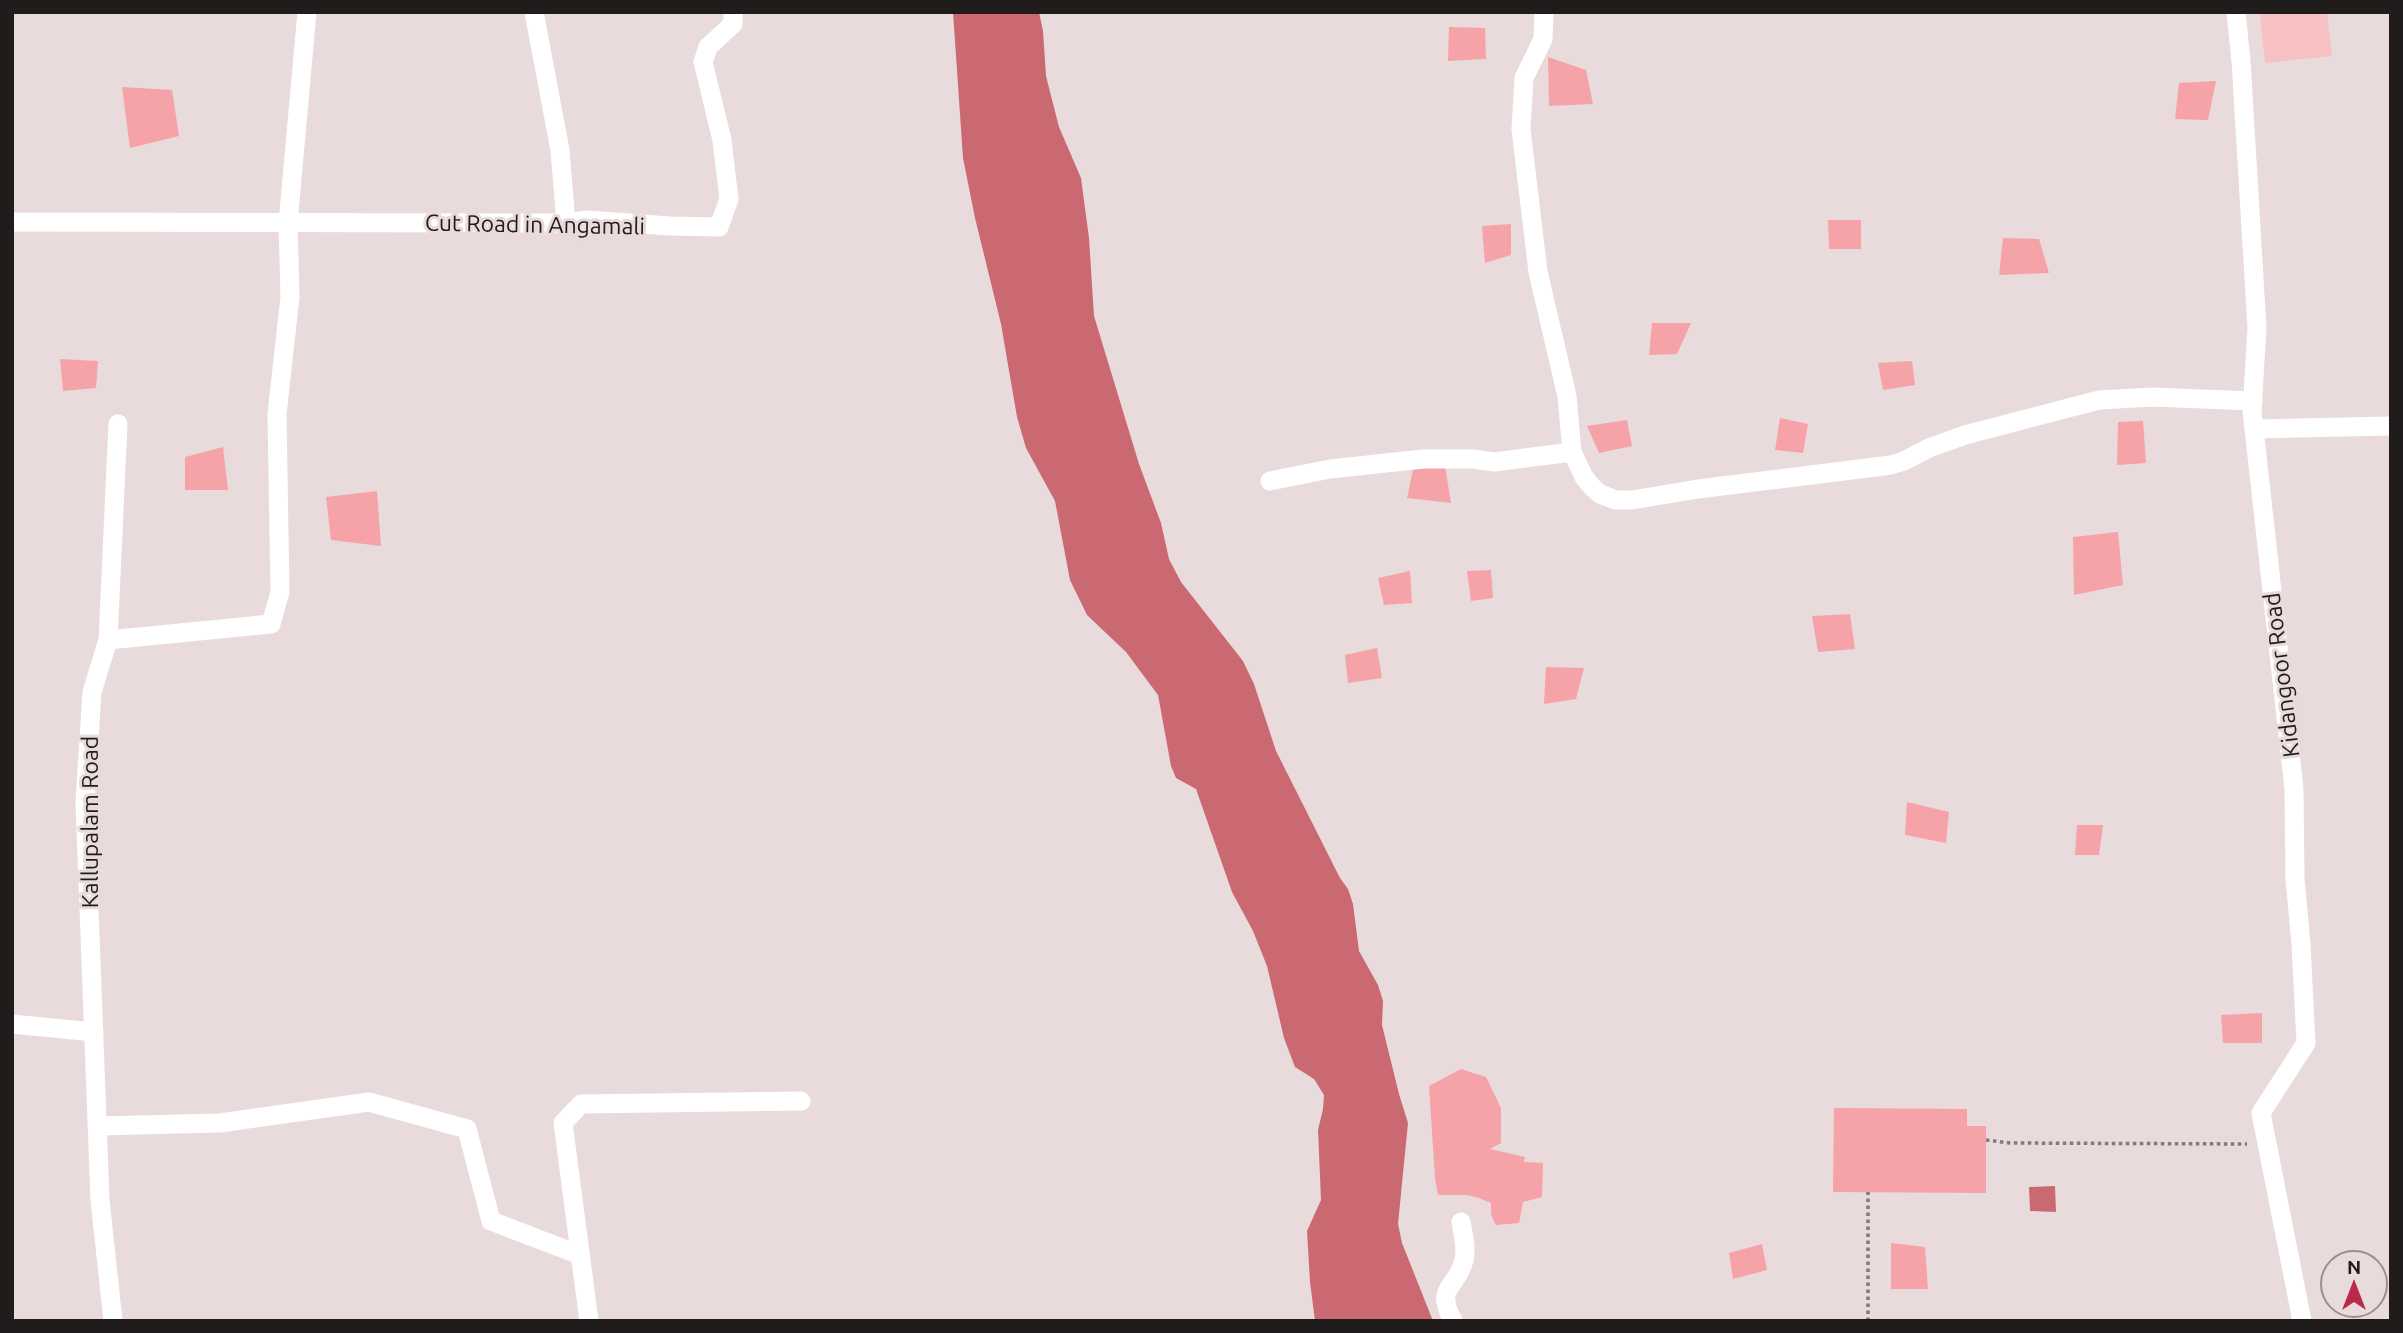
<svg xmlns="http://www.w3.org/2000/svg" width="2403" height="1333" viewBox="0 0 2403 1333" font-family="Ubuntu,sans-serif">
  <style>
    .green { fill: #f7c0c3 }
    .water { fill: #ca6972 }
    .building { fill: #f5a3a8 }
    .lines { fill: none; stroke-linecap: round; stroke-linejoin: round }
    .path { stroke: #837a7a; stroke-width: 3.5; stroke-dasharray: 3.5 3.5; stroke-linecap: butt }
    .street { stroke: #fff; stroke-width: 19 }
    .labels { text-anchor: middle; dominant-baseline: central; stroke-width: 6; stroke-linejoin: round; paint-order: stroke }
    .street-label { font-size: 23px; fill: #211c1c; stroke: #e9dbdb }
  </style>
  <rect width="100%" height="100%" fill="#e9dbdb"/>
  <!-- green -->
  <polygon class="green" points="2260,12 2327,12 2332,56 2265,63"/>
  <!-- water -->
  <g class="water">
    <polygon points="953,12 1039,12 1043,31 1046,76 1059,127 1081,178 1089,238 1094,316 1139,464 1161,523 1169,559 1181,582 1243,661 1254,684 1276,751 1340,878 1348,889 1353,904 1359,951 1378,985 1383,1001 1382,1025 1399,1094 1408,1123 1398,1224 1402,1243 1433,1321 1315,1321 1310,1282 1307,1231 1321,1200 1318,1130 1323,1109 1324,1095 1314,1079 1295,1067 1284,1038 1267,966 1253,931 1232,892 1196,789 1176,778 1171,766 1158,695 1126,652 1087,615 1070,580 1055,501 1026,448 1017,417 1001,324 975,218 963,158"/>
    <polygon points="2055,1186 2056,1212 2030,1211 2029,1187"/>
  </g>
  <!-- building -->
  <g class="building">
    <polygon points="1449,27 1485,28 1486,59 1448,61"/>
    <polygon points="1548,57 1586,70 1593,104 1549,106"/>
    <polygon points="2216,81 2208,120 2175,119 2179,83"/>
    <polygon points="122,87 172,90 179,136 130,148"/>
    <polygon points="1828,220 1861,220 1861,249 1829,249"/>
    <polygon points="1511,224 1511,255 1485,263 1482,226"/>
    <polygon points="2003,238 2039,239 2049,273 1999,275"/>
    <polygon points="1652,323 1691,323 1677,354 1649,355"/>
    <polygon points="60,359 98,361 96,388 63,391"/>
    <polygon points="1912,361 1915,385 1883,390 1878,363"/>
    <polygon points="1780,418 1808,424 1803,453 1775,450"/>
    <polygon points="1627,420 1632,446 1599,453 1587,426"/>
    <polygon points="2143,421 2146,463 2117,465 2118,422"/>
    <polygon points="223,447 228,490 185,490 185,457"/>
    <polygon points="1414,465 1445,466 1451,503 1407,498"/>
    <polygon points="377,491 381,546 331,540 326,497"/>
    <polygon points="2118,532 2123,585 2074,595 2073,537"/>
    <polygon points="1491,570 1493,598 1471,601 1467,571"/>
    <polygon points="1410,571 1412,603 1384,605 1378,578"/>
    <polygon points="1850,614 1855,649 1818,652 1812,616"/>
    <polygon points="1377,648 1382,678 1348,683 1345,655"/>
    <polygon points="1546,667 1584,668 1576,699 1544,704"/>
    <polygon points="1907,802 1949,812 1946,843 1905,835"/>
    <polygon points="2077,825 2103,825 2099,855 2075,855"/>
    <polygon points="2262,1013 2262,1043 2223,1043 2221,1015"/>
    <polygon points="1461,1069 1486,1077 1501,1108 1501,1143 1490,1149 1525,1157 1524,1162 1543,1163 1542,1197 1523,1202 1519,1223 1496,1225 1491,1215 1491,1203 1479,1198 1467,1195 1438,1195 1435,1178 1429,1086"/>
    <polygon points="1834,1108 1967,1109 1967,1126 1986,1126 1986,1193 1833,1192"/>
    <polygon points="1891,1243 1925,1247 1928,1289 1891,1289"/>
    <polygon points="1762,1244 1767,1270 1733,1279 1729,1253"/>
  </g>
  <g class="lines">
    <!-- path -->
    <g class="path">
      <polyline points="1986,1140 2010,1143 2247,1144"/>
      <polyline points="1868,1321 1868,1192"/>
    </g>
    <!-- street -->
    <g class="street">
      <polyline points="534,12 560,150 566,223"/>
      <polyline points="1544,12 1543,39 1524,78 1521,129 1538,272 1567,396 1572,452"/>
      <polyline points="2236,12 2241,61 2257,328 2252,411 2294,789 2295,879 2301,944 2306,1043 2261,1113 2302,1321"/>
      <polyline points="12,222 566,223 587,220 670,226 719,227 729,199 722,140 703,62 708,47 733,24 733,12"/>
      <polyline points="2254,429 2391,426"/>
      <polyline points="1270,481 1330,469 1423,459 1473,459 1494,462 1572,452 1584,477 1592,487 1600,494 1616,500 1632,500 1698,489 1891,465 1904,461 1929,448 1965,435 2099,400 2153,397 2253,401"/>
      <polyline points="108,640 118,424"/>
      <polyline points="12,1024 94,1032"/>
      <polyline points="98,1126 220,1123 369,1102 467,1129 491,1221 580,1255"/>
      <polyline points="113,1321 100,1200 85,802 92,692 108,640 271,624 280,592 277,414 290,297 288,223 307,12"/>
      <polyline points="589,1321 563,1123 581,1104 801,1101"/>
      <path d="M1453,1321C1434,1285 1457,1290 1464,1260C1467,1248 1463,1234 1461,1222"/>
    </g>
  </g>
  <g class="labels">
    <!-- street labels -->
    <g class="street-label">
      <text transform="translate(535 224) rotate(1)">Cut Road in Angamali</text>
      <text transform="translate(2281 675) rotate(-97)">Kidangoor Road</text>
      <text transform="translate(89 822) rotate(-90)">Kallupalam Road</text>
    </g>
  </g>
  <!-- border -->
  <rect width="2403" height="1333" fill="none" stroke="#211c1c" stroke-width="28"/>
  <!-- north arrow -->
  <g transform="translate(2354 1284)"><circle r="33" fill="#e9dbdb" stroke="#998f8f" stroke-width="2"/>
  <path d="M0-5L12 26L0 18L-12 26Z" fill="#ba2947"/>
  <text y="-10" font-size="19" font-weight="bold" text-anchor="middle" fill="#211c1c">N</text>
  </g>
</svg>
